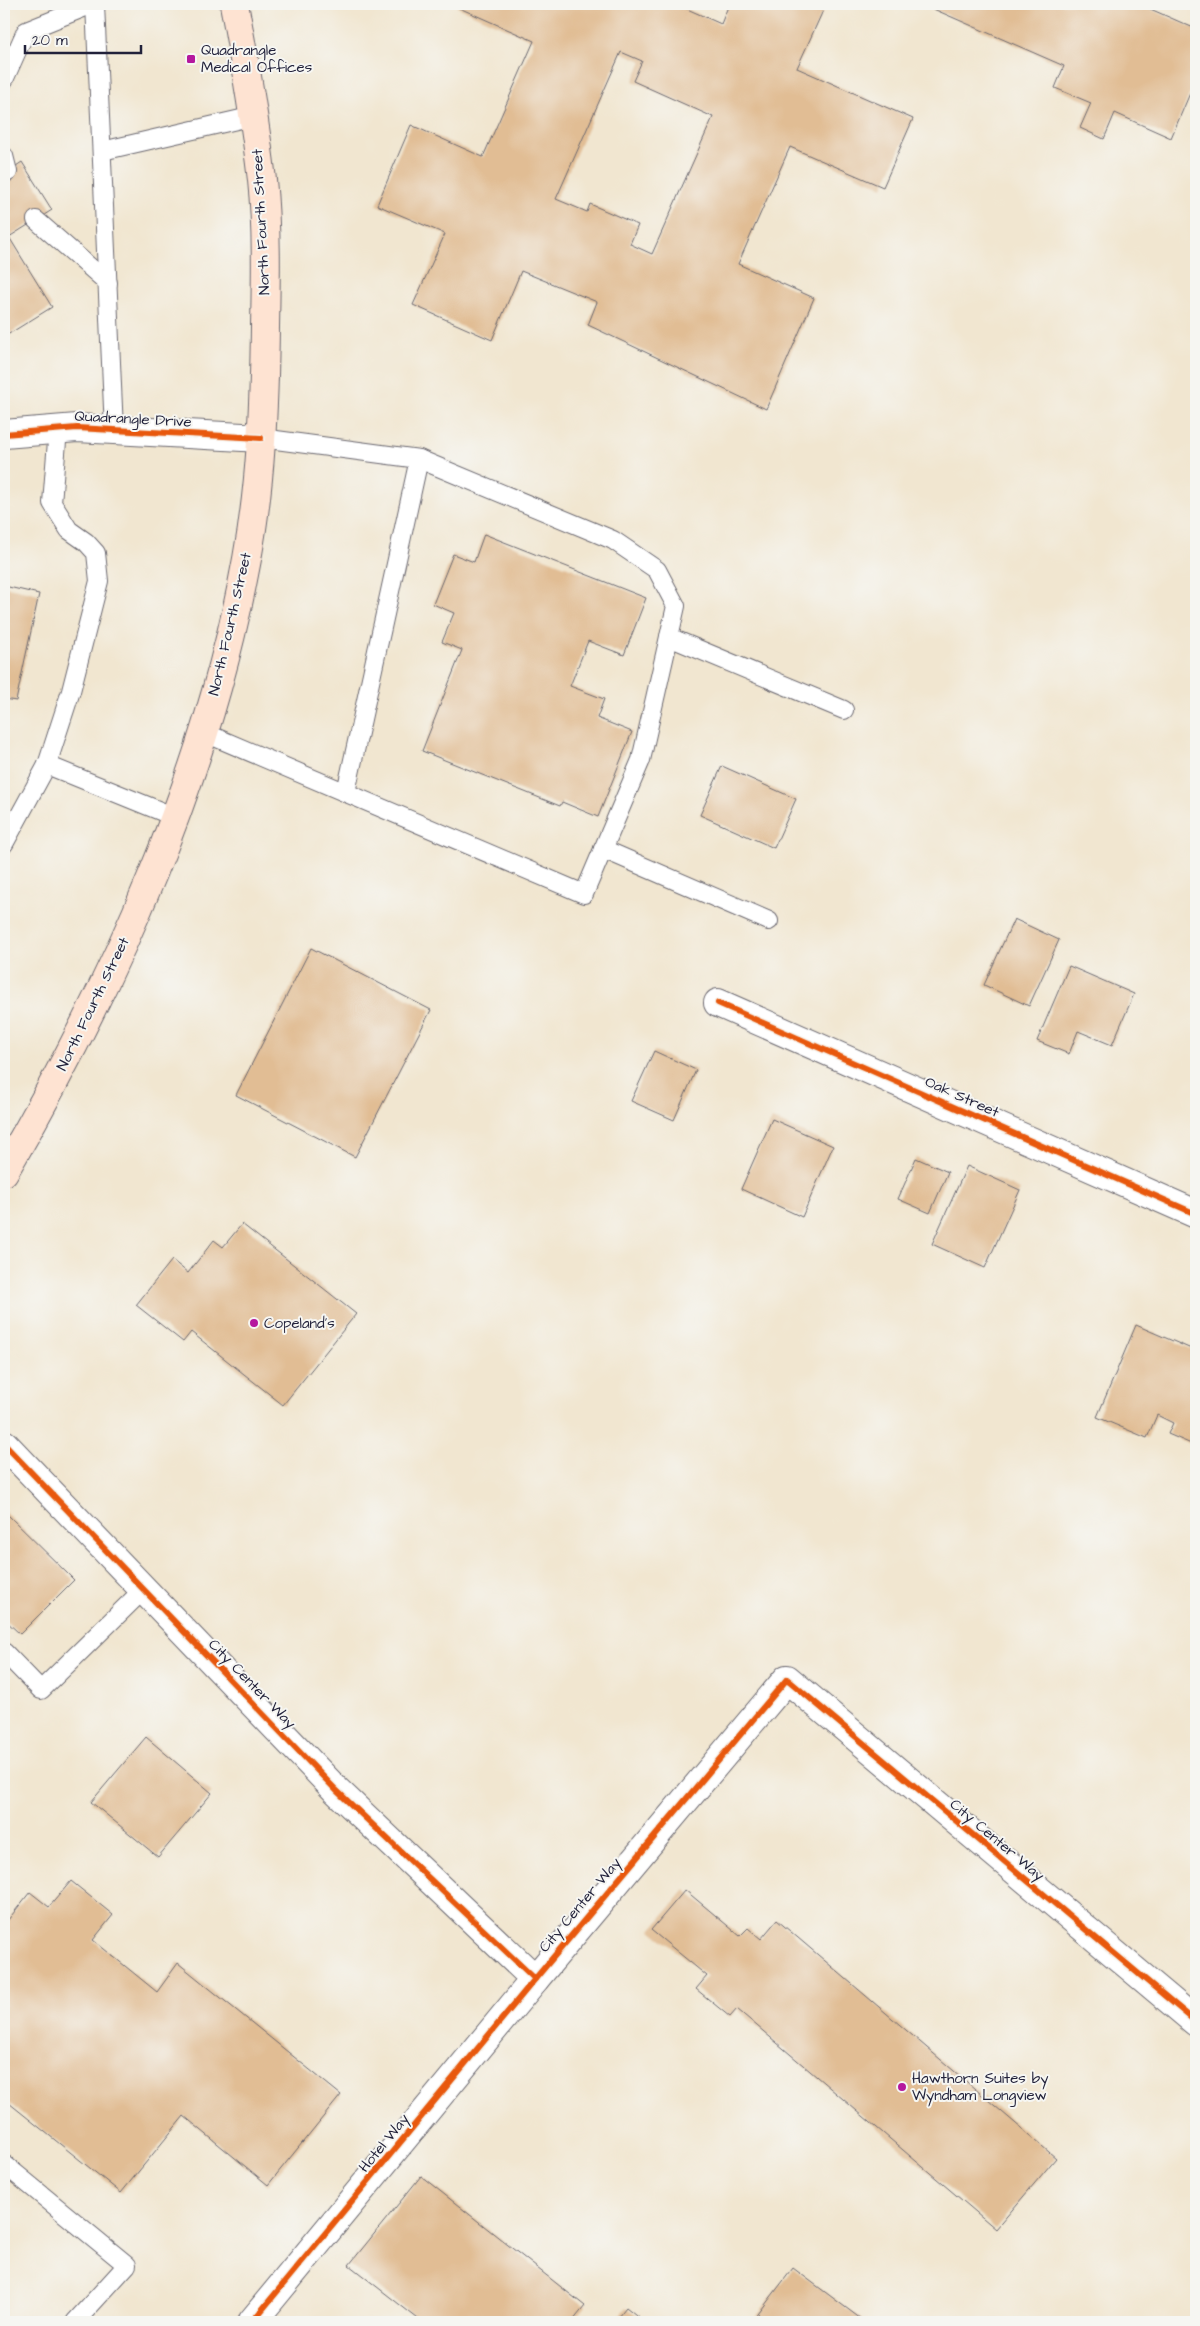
<svg xmlns="http://www.w3.org/2000/svg" width="1200" height="2326" viewBox="0 0 1200 2326" font-family="'Architects Daughter',sans-serif">
  <style>
    .building { fill: #e1bd94; fill-rule: evenodd }
    .lines { fill: none; stroke-linecap: round; stroke-linejoin: round }
    .lane-casing { stroke: #6a676f; stroke-width: 20 }
    .street-casing { stroke: #6a676f; stroke-width: 30 }
    .secondary-casing { stroke: #6a676f; stroke-width: 30 }
    .lane { stroke: #fff; stroke-width: 18 }
    .street { stroke: #fff; stroke-width: 28 }
    .secondary { stroke: #fee3d2; stroke-width: 28 }
    .cycleway-casing { stroke: #f6f6f2; stroke-width: 9 }
    .cycleway { stroke: #e8590c; stroke-width: 6 }
    .poi-dot { fill: #b5179e; stroke: #f6f6f2; stroke-width: 2 }
    .labels { text-anchor: middle; dominant-baseline: central; stroke-width: 4; stroke-linejoin: round; paint-order: stroke }
    .poi-label { font-size: 15px; fill: #22223b; stroke: #f6f6f2; text-anchor: start }
    .street-label { font-size: 15px; fill: #22223b; stroke: #f6f6f2 }
  </style>
  <rect width="100%" height="100%" fill="#f6f6f2"/>
  <filter id="ink" filterUnits="userSpaceOnUse"><feTurbulence type="fractalNoise" baseFrequency=".02" numOctaves="2"/><feDisplacementMap in="SourceGraphic" scale="10" xChannelSelector="R" yChannelSelector="G"/><feConvolveMatrix kernelMatrix="1 2 1 2 8 2 1 2 1" color-interpolation-filters="sRGB"/></filter>
  <filter id="wash" filterUnits="userSpaceOnUse"><feTurbulence type="fractalNoise" baseFrequency=".0096" numOctaves="4" result="noise"/><feDisplacementMap in="SourceGraphic" scale="20" xChannelSelector="R" yChannelSelector="G"/><feGaussianBlur stdDeviation="1.12" result="paint"/><feColorMatrix in="noise" values="0 0 0 0 0 0 0 0 0 0 0 0 0 0 0 0 0 1.4 0 .05"/><feComposite in="paint" operator="in"/></filter>
  <g filter="url(#wash)">
    <rect width="100%" height="100%" fill="#f1e6d0"/>
    <g id="blocks">
      <!-- building -->
      <g class="building">
        <path d="M458,4H676L721,24L729,4H826L797,68L913,119L883,187L790,147L738,264L814,298L766,409L588,325L597,302L521,271L492,340L413,305L445,234L377,205L411,125L483,157L534,41L457,7ZM621,52L642,61L633,81L713,117L652,254L630,244L638,225L590,204L587,212L556,199Z"/>
        <polygon points="922,4 1139,4 1196,29 1196,79 1171,138 1115,113 1104,139 1080,128 1091,103 1055,88 1064,66"/>
        <polygon points="22,162 52,210 9,237 52,307 4,337 4,174"/>
        <polygon points="484,534 646,598 624,655 588,641 570,686 604,699 597,718 632,732 598,817 562,802 560,806 422,751 462,650 442,642 454,613 433,604 453,554 474,562"/>
        <polygon points="4,586 39,594 16,701 4,699"/>
        <polygon points="722,766 796,799 774,848 700,815"/>
        <polygon points="1014,919 1059,940 1029,1006 984,985"/>
        <polygon points="311,948 431,1010 355,1157 236,1095"/>
        <polygon points="1069,966 1134,994 1112,1045 1078,1031 1069,1054 1037,1041"/>
        <polygon points="654,1051 696,1070 674,1120 631,1101"/>
        <polygon points="772,1119 833,1146 802,1217 741,1189"/>
        <polygon points="916,1158 948,1172 930,1213 898,1199"/>
        <polygon points="967,1166 1020,1190 985,1268 932,1244"/>
        <polygon points="242,1224 356,1314 283,1405 191,1332 183,1342 136,1305 172,1260 188,1273 214,1240 223,1247"/>
        <polygon points="1136,1325 1196,1351 1196,1446 1168,1434 1173,1423 1157,1415 1147,1438 1097,1417"/>
        <polygon points="4,1511 74,1580 20,1634 4,1619"/>
        <polygon points="146,1737 212,1793 158,1857 91,1802"/>
        <polygon points="71,1881 113,1915 93,1940 157,1992 178,1963 341,2095 268,2185 184,2116 121,2193 4,2099 4,1925 30,1892 49,1907"/>
        <polygon points="685,1890 740,1936 748,1928 761,1939 777,1920 1056,2158 996,2229 737,2009 730,2017 696,1989 707,1976 651,1930"/>
        <polygon points="421,2176 585,2306 572,2322 422,2322 349,2265"/>
        <polygon points="793,2268 865,2322 752,2322"/>
        <polygon points="626,2307 645,2322 614,2322"/>
      </g>
    </g>
  </g>
  <g filter="url(#ink)">
    <use href="#blocks" fill-opacity="0" stroke="#6a676f" stroke-width="1"/>
    <g class="lines">
      <!-- lane casing -->
      <g class="lane-casing">
        <g id="lane">
          <polyline points="95,4 114,430"/>
          <polyline points="4,80 26,31 93,4"/>
          <polyline points="102,151 254,116"/>
          <polyline points="4,156 8,172"/>
          <polyline points="36,220 108,283"/>
          <polyline points="58,429 52,503 69,530 86,542 96,553 99,581 71,691 47,765 175,817"/>
          <polyline points="261,438 419,459"/>
          <polyline points="669,637 844,710"/>
          <polyline points="203,732 584,894 641,760 676,606 657,570 613,540 419,459 346,792"/>
          <polyline points="4,844 47,765"/>
          <polyline points="603,849 769,921"/>
          <polyline points="4,1652 41,1690 144,1589"/>
          <polyline points="4,2164 127,2265 75,2322"/>
        </g>
      </g>
      <!-- street casing -->
      <g class="street-casing">
        <g id="street">
          <polyline points="4,434 77,428 261,438"/>
          <polyline points="718,1003 1196,1214"/>
          <polyline points="4,1444 336,1790 535,1979 787,1679 1196,2022"/>
          <polyline points="252,2322 535,1979"/>
        </g>
      </g>
      <!-- secondary casing -->
      <g class="secondary-casing">
        <path id="secondary" d="M4,1172C115,981 207,777 247,559C261,483 264,404 265,327C266,278 267,228 262,180C255,121 245,62 234,4"/>
      </g>
      <!-- lane -->
      <use href="#lane" class="lane"/>
      <!-- street -->
      <use href="#street" class="street"/>
      <!-- secondary -->
      <use href="#secondary" class="secondary"/>
      <!-- cycleway casing -->
      <g class="cycleway-casing">
        <g id="cycleway">
          <polyline points="4,434 77,428 261,438"/>
          <polyline points="718,1003 1196,1214"/>
          <polyline points="4,1444 336,1790 535,1979 787,1679 1196,2022"/>
          <polyline points="252,2322 535,1979"/>
        </g>
      </g>
      <!-- cycleway -->
      <use href="#cycleway" class="cycleway"/>
    </g>
  </g>
  <!-- markers -->
  <g class="poi-dot">
    <rect x="186" y="54" width="10" height="10" rx="2.5"/>
    <circle cx="254" cy="1323" r="5"/>
    <circle cx="902" cy="2087" r="5"/>
  </g>
  <g class="labels">
    <!-- poi labels -->
    <g class="poi-label">
      <text x="201" y="50">Quadrangle<tspan x="201" dy="17">Medical Offices</tspan></text>
      <text x="264" y="1323">Copeland's</text>
      <text x="912" y="2078">Hawthorn Suites by<tspan x="912" dy="17">Wyndham Longview</tspan></text>
    </g>
    <!-- street labels -->
    <g class="street-label">
      <text transform="translate(261 222) rotate(-93)">North Fourth Street</text>
      <text transform="translate(133 419) rotate(3)">Quadrangle Drive</text>
      <text transform="translate(230 624) rotate(-77)">North Fourth Street</text>
      <text transform="translate(93 1004) rotate(-64)">North Fourth Street</text>
      <text transform="translate(962 1097) rotate(24)">Oak Street</text>
      <text transform="translate(252 1684) rotate(46)">City Center Way</text>
      <text transform="translate(997 1840) rotate(40)">City Center Way</text>
      <text transform="translate(580 1905) rotate(-50)">City Center Way</text>
      <text transform="translate(384 2143) rotate(-51)">Hotel Way</text>
    </g>
  </g>
  <!-- margin -->
  <rect width="1200" height="2326" fill="none" stroke="#f6f6f2" stroke-width="20"/>
  <!-- scale -->
  <path d="M25 45v8h116v-8" fill="none" stroke="#22223b" stroke-width="2.5"/>
  <text x="32" y="45" font-size="15" fill="#22223b" stroke="#f6f6f2" stroke-width="4" paint-order="stroke">20 m</text>
</svg>
